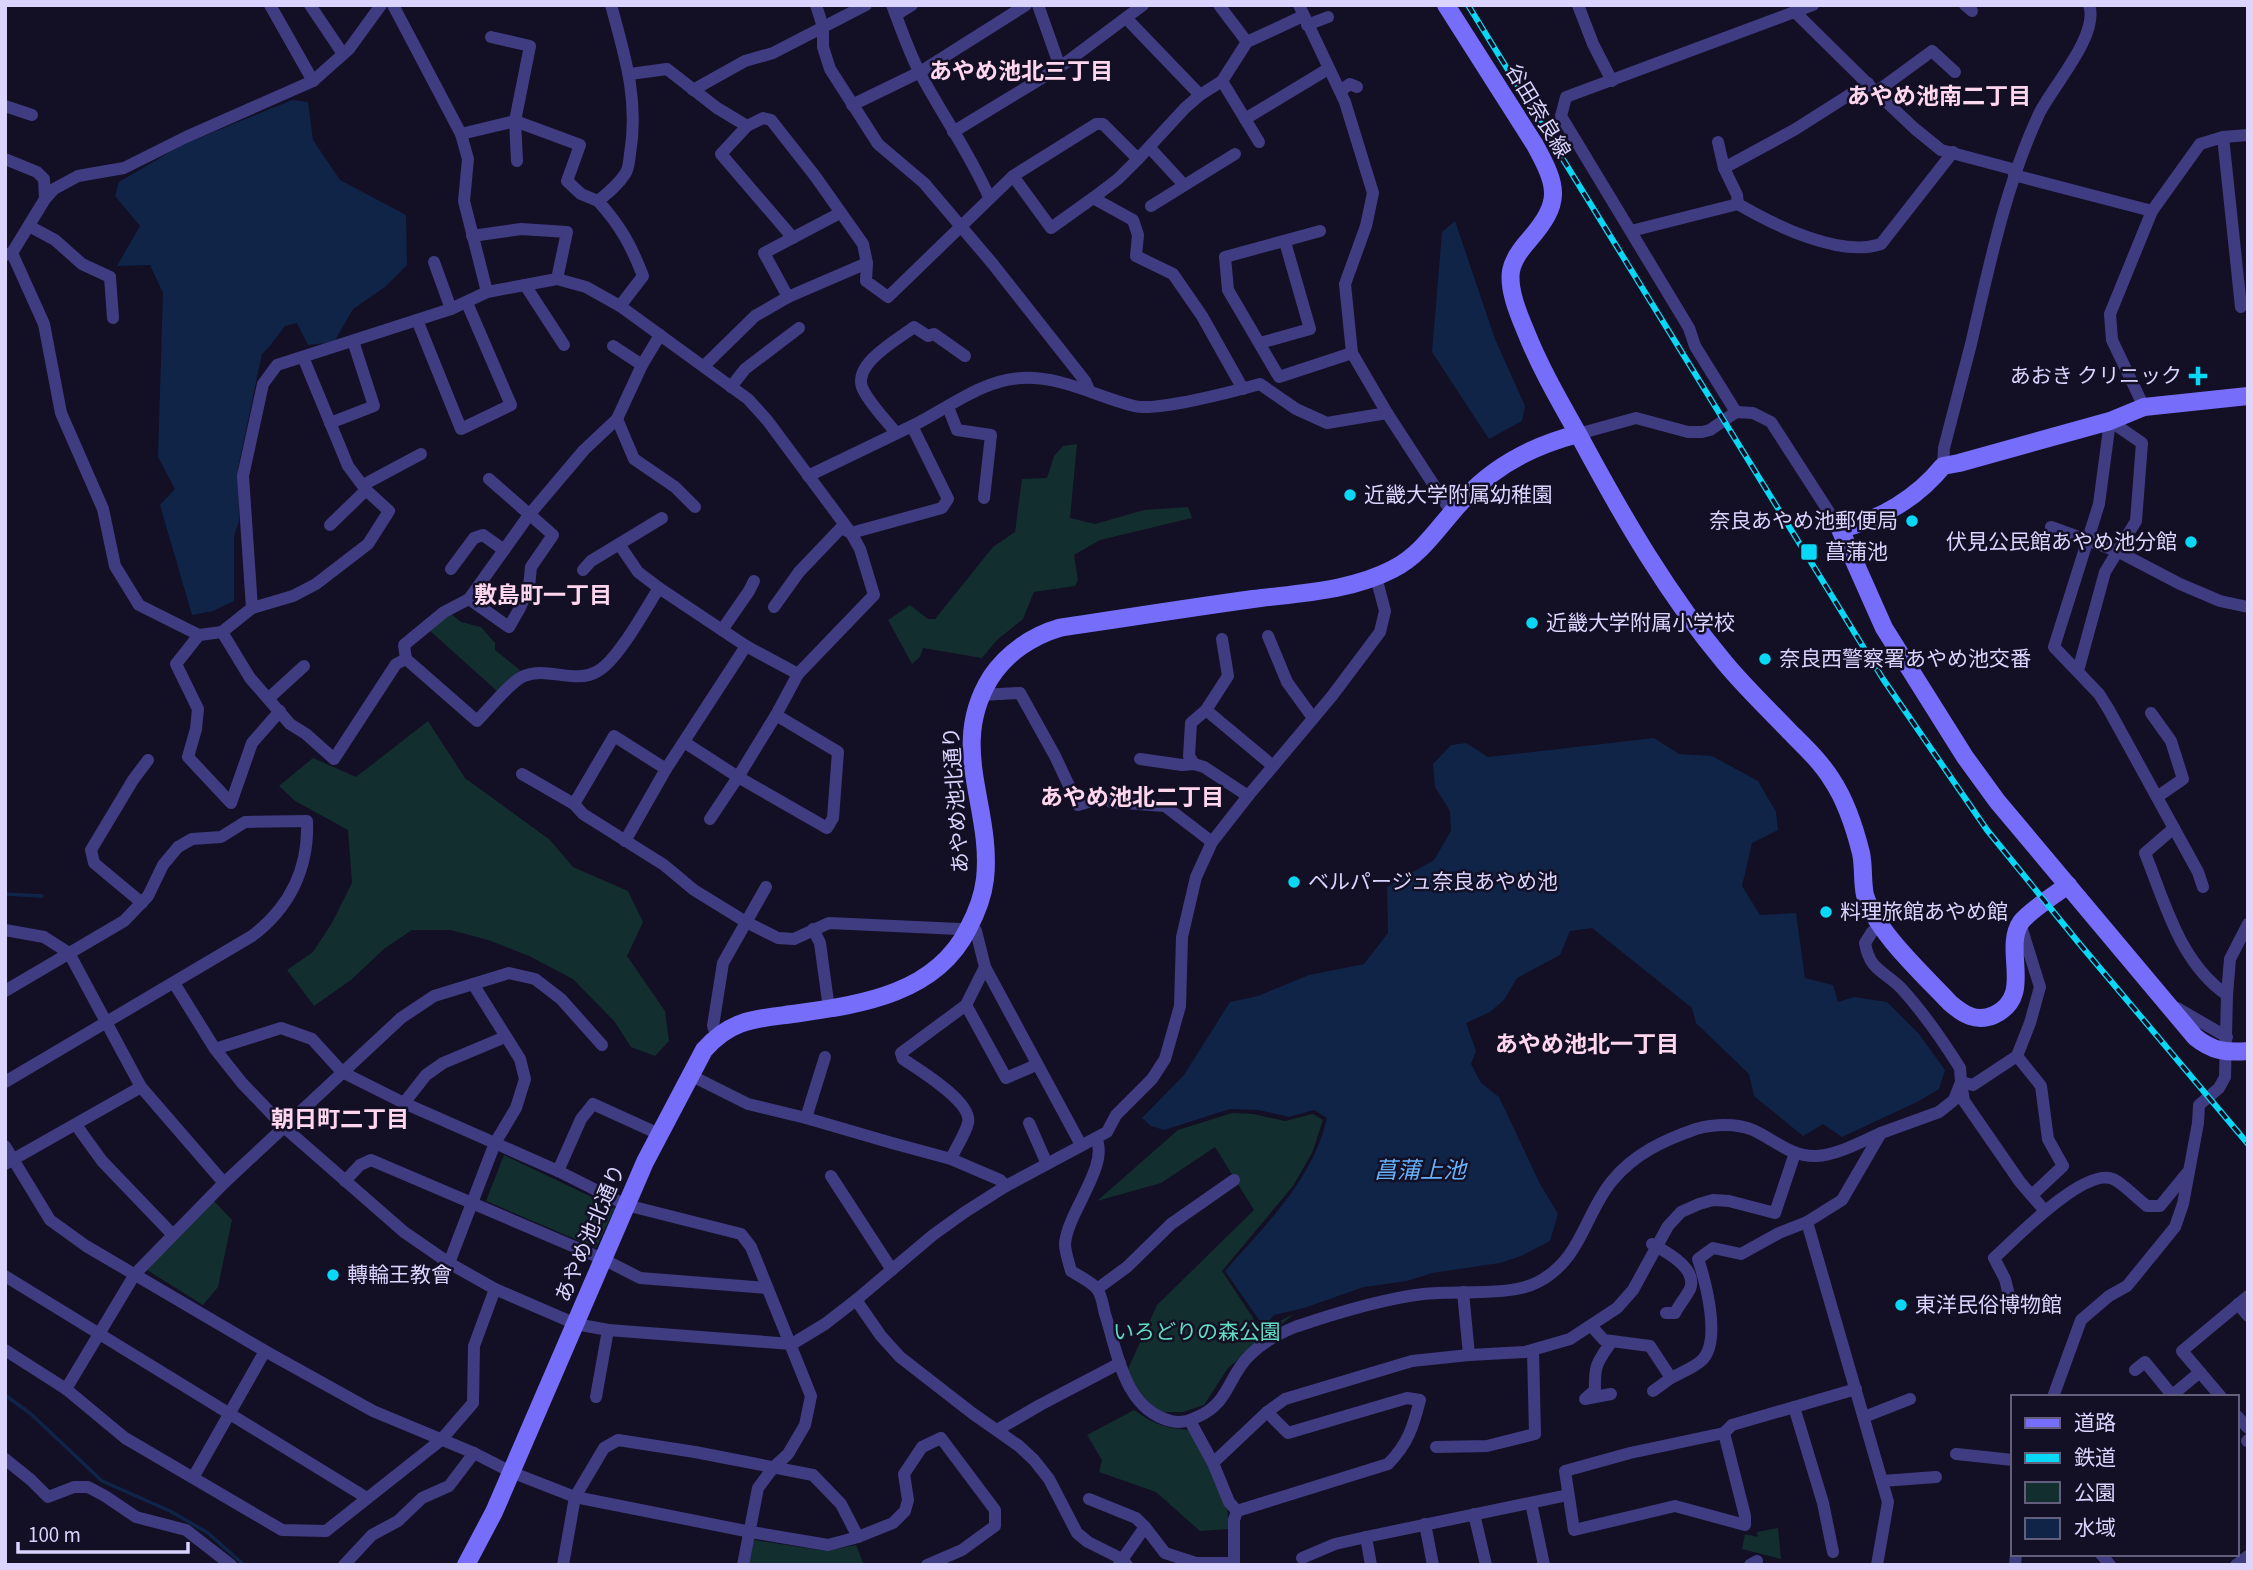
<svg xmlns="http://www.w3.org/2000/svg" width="2253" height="1570" viewBox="0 0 2253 1570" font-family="'Source Sans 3','Noto Sans JP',sans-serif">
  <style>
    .green { fill: #132e2e }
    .water { fill: #102448 }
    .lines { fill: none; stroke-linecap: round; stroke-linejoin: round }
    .stream { stroke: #102448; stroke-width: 3.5 }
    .street { stroke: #403c82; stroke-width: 12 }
    .secondary { stroke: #766efa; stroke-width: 18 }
    .rail-casing { stroke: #08d8f6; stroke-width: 6 }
    .rail { stroke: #130f24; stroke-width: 3.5; stroke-dasharray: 10; stroke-linecap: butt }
    .poi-dot { fill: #08d8f6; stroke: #130f24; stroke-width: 2.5 }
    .labels { text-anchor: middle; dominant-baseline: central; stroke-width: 5; stroke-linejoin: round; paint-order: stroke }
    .street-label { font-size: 21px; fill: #dad4fe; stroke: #130f24 }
    .poi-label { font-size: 21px; fill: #dad4fe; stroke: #130f24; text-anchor: start }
    .park-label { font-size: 21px; fill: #62dcc1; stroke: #130f24 }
    .neighbourhood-label { font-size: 23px; font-weight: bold; fill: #fed6ee; stroke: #130f24 }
    .water-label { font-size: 23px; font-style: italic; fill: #66b1fa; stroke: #130f24 }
  </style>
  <rect width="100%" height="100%" fill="#130f24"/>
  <!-- green -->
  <g class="green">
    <polygon points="1077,444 1070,518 1095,524 1144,510 1188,507 1192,518 1100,540 1074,555 1078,580 1075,586 1034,592 1023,619 997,640 982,658 923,648 920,657 912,664 888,620 910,605 928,619 935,619 993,547 1015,532 1022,479 1047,478 1054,456 1063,446"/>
    <polygon points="450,613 461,622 481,627 495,643 495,650 520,670 497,691 429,630"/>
    <polygon points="428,721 465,778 550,840 573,867 628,891 643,922 627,956 665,1011 669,1041 655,1056 631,1047 614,1021 573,979 529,956 488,940 451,930 412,930 385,948 351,980 314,1006 287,970 313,952 332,923 352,883 348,830 295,801 279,786 313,758 356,777"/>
    <polygon points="1232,1113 1253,1114 1285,1121 1313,1114 1323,1120 1312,1153 1293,1186 1222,1271 1261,1330 1294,1314 1228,1368 1204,1405 1183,1412 1158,1412 1140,1395 1127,1371 1157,1305 1254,1210 1215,1147 1161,1183 1097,1201 1178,1130"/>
    <polygon points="504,1155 615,1208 596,1248 486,1201"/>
    <polygon points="212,1199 232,1220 218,1287 203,1305 147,1270"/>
    <path d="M1134,1410C1153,1424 1168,1429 1191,1430L1227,1505L1229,1529L1200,1531L1156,1492L1099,1472L1102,1460L1087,1435Z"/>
    <polygon points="1778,1528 1781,1559 1742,1549 1745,1534 1758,1537 1757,1532"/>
    <polygon points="754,1540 827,1551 856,1545 864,1565 748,1565"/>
  </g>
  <!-- water -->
  <g class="water">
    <polygon points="292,100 308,102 313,140 340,180 406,215 407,265 385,287 353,309 334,342 308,345 297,323 285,326 269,347 262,354 238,468 239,521 234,536 234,601 213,611 192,615 160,505 175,489 158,457 163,293 150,265 117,266 140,226 115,196 119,182 182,145"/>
    <polygon points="1455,221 1495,339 1525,406 1522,421 1489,439 1432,352 1442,232"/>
    <path d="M1654,738L1679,754L1712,756L1758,781L1776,812L1778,830L1752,843L1742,886L1760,915L1796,913L1805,978L1833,985L1838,1002L1854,997L1887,1002L1919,1034L1945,1070L1939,1089L1919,1101L1842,1137L1823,1124L1803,1136L1754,1096L1749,1074L1696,1023L1692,1008L1592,928L1570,931L1560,955L1517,978L1504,1000L1490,1012L1466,1023L1476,1051L1471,1064L1481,1083L1499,1097L1540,1184L1558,1214L1550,1241L1521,1256L1500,1263L1432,1273L1407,1281L1364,1287L1304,1308L1274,1315L1264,1327L1225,1271C1265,1225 1313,1180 1327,1118L1314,1110L1289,1117L1259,1110L1230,1109L1164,1130L1151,1126L1142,1118L1184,1075L1230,1002L1258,996L1309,975L1364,964L1388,933L1387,887L1434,860L1451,831L1450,811L1435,787L1433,764L1451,745L1466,743L1488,757Z"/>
  </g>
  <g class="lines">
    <!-- stream -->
    <g class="stream">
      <polyline points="5,894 42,896"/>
      <polyline points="5,1395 31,1414 102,1481 170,1511 208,1533 244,1565"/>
    </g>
    <!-- street -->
    <g class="street">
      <polyline points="270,5 313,81"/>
      <polyline points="310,5 343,54"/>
      <polyline points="393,5 461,134 468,159 464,201 487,292"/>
      <path d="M611,5C625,56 639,100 630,154C629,161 629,169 625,174C618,185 608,193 598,201C620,225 631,245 643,276L620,306"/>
      <polyline points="816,5 823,27 823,47 830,69 878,144 924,183 992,263 1085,381 1089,390"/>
      <path d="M892,5C901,28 909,53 921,75C943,116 970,154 989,197"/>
      <polyline points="1038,5 1060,67"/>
      <polyline points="1219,5 1247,42"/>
      <polyline points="1299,5 1345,102 1373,193 1366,226 1345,284 1352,353 1387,413 1452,513"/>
      <polyline points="1578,5 1593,44 1612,81"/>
      <polyline points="1965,5 1972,11"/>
      <polyline points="1795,12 1876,92 1914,128 1941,150 2016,170"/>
      <polyline points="896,15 912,5"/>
      <polyline points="1126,18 1200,95"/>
      <polyline points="1307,25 1328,17"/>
      <polyline points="491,37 530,46 515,121 517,161"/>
      <polyline points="630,74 667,69 717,108 747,126 763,118 771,120 815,176 863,244 867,263 866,281 888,297 1013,176 1096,124 1103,124 1138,159 1185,108 1200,95 1222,81 1247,42 1303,16"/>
      <polyline points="1222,81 1259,142"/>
      <polyline points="693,90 745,61 773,53 866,5"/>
      <polyline points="1340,91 1350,84 1357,87"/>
      <polyline points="1876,92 1932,51 1955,72"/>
      <polyline points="852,105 920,72 1026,5"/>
      <polyline points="5,106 32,115"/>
      <polyline points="1245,119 1328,69"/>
      <polyline points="747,126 721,154 793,238"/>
      <polyline points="953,132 1060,67 1143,5"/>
      <polyline points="461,134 515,121 580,145 567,181 581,194 598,201"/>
      <polyline points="2223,137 2241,307"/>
      <path d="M1718,142L1724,168L1737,195L1738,204C1774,225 1840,258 1881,244L1953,152"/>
      <polyline points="1150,148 1184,185"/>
      <polyline points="5,159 37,172 44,179 45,199"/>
      <polyline points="1138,159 1118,179 1093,198 1133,220 1138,235 1136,256 1173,274 1202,316 1243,389"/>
      <polyline points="1724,168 1794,130 1868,83"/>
      <polyline points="2014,175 2152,211"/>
      <polyline points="1013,176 1051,228 1093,198"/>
      <polyline points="1151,206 1235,154"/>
      <polyline points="29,226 55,240 82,264 110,277 113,318"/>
      <polyline points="1320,231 1225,257 1228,290 1279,377 1352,353"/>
      <polyline points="1631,231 1738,204"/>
      <polyline points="472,236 521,229 567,232 557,279"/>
      <polyline points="12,253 44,324 61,413 103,509 115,566 139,605 199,635 222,632 252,608 243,476 263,384 277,365 451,309 487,292 557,279 586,287 620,306 748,399 767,420 851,533 860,549 874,595 798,674 776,715"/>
      <polyline points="5,255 12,253 45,199 54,189 78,176 124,168 186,137 313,81 349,49 381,5"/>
      <polyline points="434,262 451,309"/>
      <polyline points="525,285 564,345"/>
      <polyline points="788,297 764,253 840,213"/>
      <polyline points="417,320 461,429 511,405 467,303"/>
      <polyline points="1260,343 1310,329 1285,242"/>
      <polyline points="613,346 642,365"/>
      <polyline points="704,366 755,316 788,297 867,263"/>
      <polyline points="731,387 745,369 799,328"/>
      <polyline points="948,407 957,430 991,435 984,498"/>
      <polyline points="2144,407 2112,340 2110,314 2152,211 2200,144 2223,137 2248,135"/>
      <polyline points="1736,412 1695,346 1689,328 1561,116 1566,97 1813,5"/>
      <polyline points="617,419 634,459 675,487 695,507"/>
      <polyline points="330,423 374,406 353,341"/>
      <path d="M896,433C886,420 867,401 862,387C854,363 897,340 914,327L928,336L934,334L965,356"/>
      <polyline points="1578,434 1636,418 1688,432 1702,432 1710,430 1736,412 1753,413 1771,422 1840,529"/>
      <path d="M1943,466L1944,448C1953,413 1962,379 1971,344C1989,267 2005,187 2039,114C2051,88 2100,35 2089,5"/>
      <path d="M808,476C843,459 879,442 914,425C948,408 982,380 1021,378C1062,376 1095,396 1134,406C1156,412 1235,391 1260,384L1296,409L1327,423L1387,413"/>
      <polyline points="363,485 421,454"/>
      <polyline points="330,525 366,490"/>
      <polyline points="2051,527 2117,551 2180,584 2220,601 2248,607"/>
      <polyline points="619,544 638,572 659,588"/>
      <polyline points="451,569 474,538 483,535 504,550"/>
      <polyline points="583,570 591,561 662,518"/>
      <polyline points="469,599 509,627 520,608 529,587 531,567 553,535 489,479"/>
      <polyline points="774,607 799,572 841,528 851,533 942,508 948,499 912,426"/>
      <polyline points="252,608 293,596 316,584 368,544 389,511 366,490 348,466 303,357"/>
      <polyline points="722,630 749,591 754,581"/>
      <polyline points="222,632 250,678 290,724 306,734 334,759 396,664 406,659 404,645 444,612 469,599 529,515 584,450 617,419 642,365 660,335"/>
      <polyline points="199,635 176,664 198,709 196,729 188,757 231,803 252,743 280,711"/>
      <polyline points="1268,636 1287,682 1313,718"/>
      <path d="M406,659L477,721C488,710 512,680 524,676C547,666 575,685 598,671C618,660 646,608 659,588L746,646L798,674"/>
      <polyline points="2078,671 2105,572 2136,521 2142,443 2110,421 2099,504 2054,647 2099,694 2109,710 2198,872 2203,887"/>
      <polyline points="981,695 1020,693 1055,756 1078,805 1105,797 1111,802 1165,806 1212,842"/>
      <polyline points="269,698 304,666"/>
      <polyline points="1206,710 1273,766"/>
      <polyline points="2151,713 2171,741 2183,779 2157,797"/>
      <polyline points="684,742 738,777 827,828 833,818 838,752 776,715 738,777 710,819"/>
      <polyline points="1140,759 1182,765 1194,764 1204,767 1248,796"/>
      <polyline points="1194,764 1189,756 1191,723 1206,710 1228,676 1222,639"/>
      <path d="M522,774L574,804L583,814L664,865L694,890L746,922L778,938L794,939L829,923L959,929L976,931L985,967L966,1005L901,1053L903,1059C919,1070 973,1102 968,1123C965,1135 956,1147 951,1159"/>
      <polyline points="574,804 614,736 666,769"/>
      <path d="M2174,828L2145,853C2165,903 2180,963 2227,995"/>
      <polyline points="625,841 666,769 746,646"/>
      <polyline points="142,903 94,863 91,850 133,780 148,760"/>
      <polyline points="2020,923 2040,987 2030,1023 2017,1056 1973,1085 1961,1082 1964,1101 2020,1182 2045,1211"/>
      <polyline points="813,929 820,943 829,1009"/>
      <polyline points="5,930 44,937 69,953 141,1087 224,1183"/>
      <polyline points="985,967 1081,1145"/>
      <polyline points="174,983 215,1049 242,1083 285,1128 404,1232 449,1263 495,1289 576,1324 608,1330 792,1344 825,1324 856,1300 933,1235 965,1212 1006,1186 1107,1132 1116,1115 1152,1079 1165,1059 1180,1006 1182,937 1196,877 1212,842 1248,796 1332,696 1380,632 1385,611 1376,577"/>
      <path d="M5,991L124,921L148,896L163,865L178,847L192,839L221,837L245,822L307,821C309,869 289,908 252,936L5,1082"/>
      <polyline points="966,1005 1006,1078 1036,1065"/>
      <polyline points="2177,1008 2227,1037"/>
      <polyline points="717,1036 713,1026 723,963 766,887"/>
      <polyline points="215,1049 281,1028 312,1039 342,1072 404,1103 558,1171 626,1205 741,1234 751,1247 811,1396 805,1425 788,1454 773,1468 758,1488 743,1565"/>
      <polyline points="2017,1056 2041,1086 2048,1139 2063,1166 2032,1195"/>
      <polyline points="690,1075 748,1104 806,1118 892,1143 951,1159 1000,1180 1006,1186"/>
      <polyline points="404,1103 426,1075 443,1063 505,1037"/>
      <polyline points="806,1118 825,1057"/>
      <polyline points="1029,1123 1047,1164"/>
      <polyline points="76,1125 102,1161 173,1235"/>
      <path d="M1096,1138C1110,1165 1067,1213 1065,1244C1065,1252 1069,1263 1071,1271C1079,1276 1092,1282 1097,1289C1102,1295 1103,1307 1105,1314C1118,1354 1124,1409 1171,1421C1179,1423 1189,1421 1197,1417C1230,1403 1227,1377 1250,1355C1262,1343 1280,1333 1295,1327C1336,1313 1381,1299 1423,1294C1456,1290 1510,1297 1538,1282C1582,1259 1584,1215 1612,1181C1634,1154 1664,1140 1696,1129C1714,1124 1736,1123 1753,1130C1775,1140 1791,1157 1816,1156C1838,1155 1860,1142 1881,1133"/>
      <polyline points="5,1146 50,1220 86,1246 265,1351 373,1411 474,1453 511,1472 575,1497 751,1532 828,1545 858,1537 893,1523 905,1511 908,1500 904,1474 922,1447 941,1438 995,1510 995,1526 962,1550 927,1565"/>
      <polyline points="5,1164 141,1087"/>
      <polyline points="558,1171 581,1119 593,1104 659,1134"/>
      <polyline points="831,1176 892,1270"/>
      <polyline points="345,1181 360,1165 371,1160 603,1259 640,1278 767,1288"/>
      <polyline points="1807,1222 1888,1502 1877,1565"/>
      <path d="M1652,1244C1666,1252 1698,1268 1690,1289C1686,1297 1679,1305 1675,1313H1666"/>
      <polyline points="449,1263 495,1143 516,1108 525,1079 520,1059 473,984"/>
      <polyline points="5,1276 367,1498"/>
      <polyline points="1097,1289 1127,1267 1171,1224 1234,1180"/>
      <polyline points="1463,1292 1469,1355"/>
      <path d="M2010,1299L2005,1279L1994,1258C2015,1239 2084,1167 2113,1179C2123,1183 2137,1199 2147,1206H2160L2187,1173"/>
      <polyline points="856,1300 881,1336 900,1357 972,1413 1019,1446 1034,1460 1049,1479 1077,1533 1088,1542 1122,1559 1127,1565"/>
      <polyline points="2238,1304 2248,1316"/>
      <path d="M1592,1327L1604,1340L1650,1346L1671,1378C1680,1373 1693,1368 1701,1361C1722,1343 1706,1283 1698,1259L1713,1248L1741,1254L1779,1233L1807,1222L1842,1200L1881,1133L1939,1112L1954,1100L1961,1082L1960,1068C1943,1041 1923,1012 1901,988C1883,970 1870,971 1865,943L1872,932L1881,926"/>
      <polyline points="5,1350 66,1389 125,1438 282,1530 326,1531 441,1440 473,1403 474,1346 495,1289"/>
      <polyline points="2135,1370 2145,1362 2172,1395"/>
      <polyline points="66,1389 135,1274 224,1183 401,1018 434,996 509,973 535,979 561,999 602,1045"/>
      <polyline points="1653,1391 1671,1378"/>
      <path d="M1611,1394L1585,1399L1595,1390C1594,1364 1598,1361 1612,1341"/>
      <polyline points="596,1397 608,1330"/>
      <polyline points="2053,1397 2081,1320 2109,1296 2127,1286 2175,1227 2183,1204 2198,1123 2199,1105 2219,1088 2225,1077 2227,995 2230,959 2248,924"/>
      <polyline points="2170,1397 2200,1372"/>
      <polyline points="2221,1397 2182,1351 2248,1296"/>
      <polyline points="1794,1407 1823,1503 1833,1552"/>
      <polyline points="2237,1416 2248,1428"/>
      <polyline points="1864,1417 1910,1399"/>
      <polyline points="997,1430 1040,1405 1120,1363"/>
      <polygon points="1724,1433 1745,1516 1745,1525 1675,1506 1574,1530 1565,1471 1630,1453"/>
      <polyline points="1724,1433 1732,1425 1856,1389"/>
      <polyline points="2247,1441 2248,1440"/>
      <polyline points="1436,1447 1487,1446 1535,1434 1533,1351"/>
      <polyline points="1956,1454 2013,1460"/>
      <polyline points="5,1459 31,1480 48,1497 74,1487 88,1487 105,1496 136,1517 186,1530 231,1565"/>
      <polyline points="1213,1463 1267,1412 1285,1399 1412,1361 1469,1355 1525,1352 1570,1339 1617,1308 1633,1290 1668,1226 1681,1212 1699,1204 1713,1200 1729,1201 1775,1213 1795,1153"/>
      <polyline points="194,1476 265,1351"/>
      <polyline points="1882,1481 1936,1477"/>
      <polyline points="1089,1499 1136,1518 1145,1527"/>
      <polyline points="1531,1503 1544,1565"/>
      <path d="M1237,1511L1388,1464C1408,1444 1413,1427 1420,1400L1407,1398L1288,1433L1267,1412"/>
      <polyline points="1474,1514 1486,1565"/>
      <polyline points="1425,1524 1433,1565"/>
      <polyline points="1366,1537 1371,1565"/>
      <polyline points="2101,1554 2110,1565"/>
      <polyline points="1302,1558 1335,1544 1366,1537 1568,1495"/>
      <polyline points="1119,1564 1145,1527 1165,1553 1196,1563 1234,1563 1234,1520 1237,1511 1229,1502 1213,1463 1190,1421"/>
      <polyline points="344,1565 372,1535 398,1521 422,1498 449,1486 474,1453"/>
      <polyline points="563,1565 575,1497 604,1448 618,1440 695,1452 813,1475 841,1504 858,1537"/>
      <polyline points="1750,1565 1757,1561"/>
      <polyline points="2015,1565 2016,1554"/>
      <polyline points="2236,1565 2248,1556"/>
    </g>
    <!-- secondary -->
    <g class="secondary">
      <path d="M1446,5L1535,145C1558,187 1562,202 1529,240C1521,249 1513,259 1511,271C1508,290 1519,315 1526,332C1541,370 1562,405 1582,441C1624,519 1668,595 1725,663C1745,687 1768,709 1790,732C1805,747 1821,762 1832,780C1846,801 1855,829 1861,853C1864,867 1862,882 1865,895C1876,932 1924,975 1950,1003C1963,1014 1976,1023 1994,1015C2035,996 2002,950 2021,922C2028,912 2057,893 2068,885"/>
      <path d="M2248,396L2144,407L2110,421L1959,463L1943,466C1917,498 1880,520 1840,529L1884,628L1965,757L1997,801L2195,1037C2212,1051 2226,1053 2248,1051"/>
      <path d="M466,1565L494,1512L645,1162L704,1050C733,1017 759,1019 800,1013C863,1004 936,993 968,929C976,914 983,896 985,879C993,807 947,747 991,677C1007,653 1032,636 1059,628C1124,618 1188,608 1253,599C1300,593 1351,591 1393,569C1423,554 1441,523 1464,499C1494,466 1535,445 1578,434"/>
    </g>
    <!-- rail casing -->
    <g class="rail-casing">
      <polyline id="rail" points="1468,5 1883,679 1987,830 2078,942 2248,1144"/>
    </g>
    <!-- rail -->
    <use href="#rail" class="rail"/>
  </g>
  <!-- markers -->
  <g class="poi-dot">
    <path d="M2194.5 365.5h7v7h7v7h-7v7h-7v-7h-7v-7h7z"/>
    <circle cx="1350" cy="495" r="7"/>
    <circle cx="1912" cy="521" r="7"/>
    <circle cx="2191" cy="542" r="7"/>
    <rect x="1800" y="543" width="18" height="18" rx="3.5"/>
    <circle cx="1532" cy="623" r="7"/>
    <circle cx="1765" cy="659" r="7"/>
    <circle cx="1294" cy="882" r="7"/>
    <circle cx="1826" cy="912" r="7"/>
    <circle cx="333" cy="1275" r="7"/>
    <circle cx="1901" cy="1305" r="7"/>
  </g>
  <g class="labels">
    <!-- street labels -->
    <g class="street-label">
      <text transform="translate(1538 111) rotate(59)">谷田奈良線</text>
      <text transform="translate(956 800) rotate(-94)">あやめ池北通り</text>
      <text transform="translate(590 1233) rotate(-67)">あやめ池北通り</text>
    </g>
    <!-- poi labels -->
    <g class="poi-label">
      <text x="2182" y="376" text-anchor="end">あおき クリニック</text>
      <text x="1364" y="495">近畿大学附属幼稚園</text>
      <text x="1898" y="521" text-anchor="end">奈良あやめ池郵便局</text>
      <text x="2177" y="542" text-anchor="end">伏見公民館あやめ池分館</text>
      <text x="1825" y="552">菖蒲池</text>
      <text x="1546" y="623">近畿大学附属小学校</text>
      <text x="1779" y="659">奈良西警察署あやめ池交番</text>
      <text x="1308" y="882">ベルパージュ奈良あやめ池</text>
      <text x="1840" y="912">料理旅館あやめ館</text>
      <text x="347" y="1275">轉輪王教會</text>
      <text x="1915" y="1305">東洋民俗博物館</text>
    </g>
    <!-- park labels -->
    <g class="park-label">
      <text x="1197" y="1332">いろどりの森公園</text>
    </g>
    <!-- neighbourhood labels -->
    <g class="neighbourhood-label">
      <text x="1021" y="71">あやめ池北三丁目</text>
      <text x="1939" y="96">あやめ池南二丁目</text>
      <text x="543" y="595">敷島町一丁目</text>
      <text x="1132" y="797">あやめ池北二丁目</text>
      <text x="1587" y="1044">あやめ池北一丁目</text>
      <text x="340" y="1119">朝日町二丁目</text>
    </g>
    <!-- water labels -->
    <g class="water-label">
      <text x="1420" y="1170">菖蒲上池</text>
    </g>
  </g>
  <!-- border -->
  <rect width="2253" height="1570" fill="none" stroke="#dad4fe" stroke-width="14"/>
  <!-- legend -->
  <rect x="2011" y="1395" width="228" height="161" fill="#130f24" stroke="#635e7b" stroke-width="2"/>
  <rect x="2025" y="1418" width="35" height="10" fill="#766efa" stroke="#635e7b" stroke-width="2"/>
  <text x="2074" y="1430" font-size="21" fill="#dad4fe">道路</text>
  <rect x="2025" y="1453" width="35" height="10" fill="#08d8f6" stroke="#635e7b" stroke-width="2"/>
  <text x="2074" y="1465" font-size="21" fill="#dad4fe">鉄道</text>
  <rect x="2025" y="1482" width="35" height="21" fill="#132e2e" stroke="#635e7b" stroke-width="2"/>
  <text x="2074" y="1500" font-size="21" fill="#dad4fe">公園</text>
  <rect x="2025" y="1518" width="35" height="21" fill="#102448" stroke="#635e7b" stroke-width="2"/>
  <text x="2074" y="1535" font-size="21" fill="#dad4fe">水域</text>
  <!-- scale -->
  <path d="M18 1542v10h170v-10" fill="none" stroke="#dad4fe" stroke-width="3.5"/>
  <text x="28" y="1542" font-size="21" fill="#dad4fe" stroke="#130f24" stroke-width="5" paint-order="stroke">100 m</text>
</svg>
